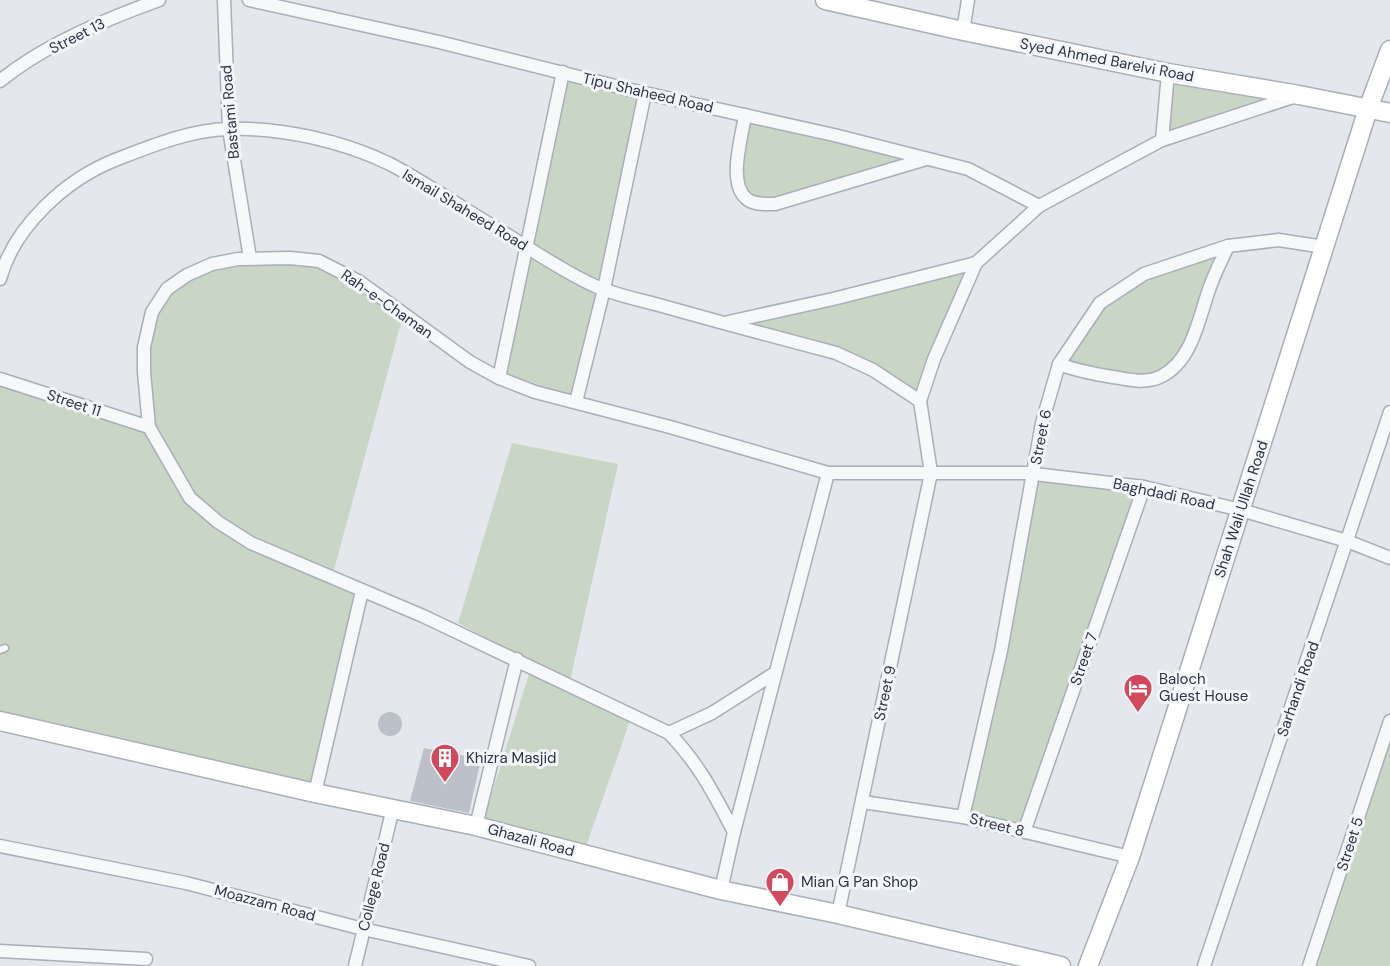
<svg xmlns="http://www.w3.org/2000/svg" width="1390" height="966" viewBox="0 0 1390 966" font-family="'DM Sans',sans-serif">
  <style>
    .green { fill: #c9d6c5 }
    .building { fill: #bbc0ca }
    .lines { fill: none; stroke-linecap: round; stroke-linejoin: round }
    .lane-casing { stroke: #a9aeb7; stroke-width: 9 }
    .street-casing { stroke: #a9aeb7; stroke-width: 15 }
    .secondary-casing { stroke: #a9aeb7; stroke-width: 21 }
    .lane { stroke: #f7f8fa; stroke-width: 6 }
    .street { stroke: #f7f8fa; stroke-width: 12 }
    .secondary { stroke: #fff; stroke-width: 18 }
    .labels { text-anchor: middle; dominant-baseline: central; stroke-width: 6; stroke-linejoin: round; paint-order: stroke }
    .street-label { font-size: 15px; fill: #2b3445; stroke: #f4f6f9 }
    .poi-label { font-size: 15px; fill: #2b3445; stroke: #f4f6f9; text-anchor: start }
  </style>
  <rect width="100%" height="100%" fill="#e4e7ec"/>
  <!-- green -->
  <g class="green">
    <polygon points="563,72 645,93 576,402 532,390 497,371"/>
    <polygon points="1168,73 1299,95 1162,140"/>
    <polygon points="745,115 927,159 775,204 754,203 736,171"/>
    <polygon points="1228,246 1177,365 1147,381 1059,364 1100,303 1144,274"/>
    <polygon points="236,261 314,261 404,312 332,577 368,593 319,794 0,719 0,383 153,434 145,380 154,317 169,294 190,276"/>
    <polygon points="976,263 921,405 873,370 724,323"/>
    <polygon points="512,443 618,464 570,681 458,623"/>
    <polygon points="1026,473 1144,487 1024,832 963,817"/>
    <polygon points="530,671 631,718 584,852 483,822"/>
    <polygon points="1390,721 1390,966 1309,966"/>
  </g>
  <!-- building -->
  <g class="building">
    <circle cx="390" cy="724" r="12"/>
    <polygon points="424,748 481,759 469,813 410,801"/>
  </g>
  <g class="lines">
    <!-- lane casing -->
    <g class="lane-casing">
      <polyline id="lane" points="0,650 5,648"/>
    </g>
    <!-- street casing -->
    <g class="street-casing">
      <g id="street">
        <polyline points="224,0 229,129 250,258"/>
        <polyline points="249,0 439,42 631,90 834,135 968,169 1039,206"/>
        <polyline points="963,31 968,0"/>
        <path d="M0,81C43,45 106,19 159,0"/>
        <path d="M745,115C742,137 727,184 747,199C754,205 765,204 775,204L926,159"/>
        <polyline points="1162,140 1168,73"/>
        <path d="M0,279C14,227 65,180 115,160C151,146 189,130 229,129C280,127 343,141 390,164C424,182 458,205 491,225C525,245 558,269 593,285C616,296 643,300 666,307C723,323 779,338 836,353L873,370L920,401L931,473L838,914"/>
        <polyline points="728,322 833,299 976,263"/>
        <path d="M1059,364C1077,371 1094,374 1113,377C1129,380 1147,384 1162,376C1194,359 1199,315 1211,284C1216,271 1222,259 1228,246"/>
        <polyline points="499,378 563,72"/>
        <polyline points="0,379 149,427"/>
        <polyline points="920,401 934,359 976,263 1039,206 1162,140 1296,96"/>
        <polyline points="576,402 604,289 645,93"/>
        <polyline points="669,733 712,713 775,673"/>
        <polyline points="315,793 362,591"/>
        <polyline points="863,802 963,817 1130,857"/>
        <polyline points="963,817 1001,651 1042,423 1059,364 1100,303 1144,274 1228,246 1279,240 1324,247"/>
        <polyline points="476,826 517,659"/>
        <path d="M734,832C714,794 699,764 669,733L423,616L251,543L218,522L190,498L149,427L144,372V347L152,312L167,289L187,275L212,264L238,259L290,258L319,261L360,282L470,362L499,378L535,392L670,427L828,473H1026L1144,487L1241,510L1347,541L1390,558"/>
        <polyline points="1024,832 1144,487"/>
        <polyline points="0,846 186,883 363,929 529,966"/>
        <polyline points="721,890 734,832 828,473"/>
        <polyline points="0,951 146,959"/>
        <polyline points="355,966 393,808"/>
        <polyline points="1204,966 1390,412"/>
        <polyline points="1309,966 1390,721"/>
      </g>
    </g>
    <!-- secondary casing -->
    <g class="secondary-casing">
      <g id="secondary">
        <polyline points="825,0 954,29 1168,73 1299,95 1390,113"/>
        <polyline points="0,721 315,793 476,826 721,890 838,914 1061,966"/>
        <polyline points="1088,966 1130,857 1368,109 1390,50"/>
      </g>
    </g>
    <!-- lane -->
    <use href="#lane" class="lane"/>
    <!-- street -->
    <use href="#street" class="street"/>
    <!-- secondary -->
    <use href="#secondary" class="secondary"/>
  </g>
  <!-- icons -->
  <defs>
    <g id="hotel-pin" transform="scale(1.5)"><path d="M0 17L-7.5 6A9.5 9.5 0 1 1 7.5 6Z" fill="#d1495b" stroke="#f4f6f9"/><path d="M-6-4.5h1.5V1H6V5H4.5V3h-9V5H-6ZM-4 0a1.8 1.8 0 1 1 3.6 0ZM.5 0V-2.5h3Q6-2.5 6 0Z" fill="#fff"/></g>
    <g id="building-pin" transform="scale(1.5)"><path d="M0 17L-7.5 6A9.5 9.5 0 1 1 7.5 6Z" fill="#d1495b" stroke="#f4f6f9"/><path d="M-4-6H4V6H1V3H-1V6H-4ZM-2.5-4.3h1.7v1.8h-1.7ZM.8-4.3h1.7v1.8H.8ZM-2.5-1h1.7V.8h-1.7ZM.8-1h1.7V.8H.8Z" fill="#fff"/></g>
    <g id="shop-pin" transform="scale(1.5)"><path d="M0 17L-7.5 6A9.5 9.5 0 1 1 7.5 6Z" fill="#d1495b" stroke="#f4f6f9"/><path d="M-5-2.5h2.3a2.7 3.5 0 0 1 5.4 0H5L5.5 6h-11ZM-1.5-2.5h3a1.5 2.3 0 0 0-3 0Z" fill="#fff"/></g>
  </defs>
  <g fill-rule="evenodd">
    <use href="#hotel-pin" x="1138" y="688"/>
    <use href="#building-pin" x="445" y="758"/>
    <use href="#shop-pin" x="780" y="882"/>
  </g>
  <g class="labels">
    <!-- street labels -->
    <g class="street-label">
      <text transform="translate(77 36) rotate(-27)">Street 13</text>
      <text transform="translate(1107 60) rotate(11)">Syed Ahmed Barelvi Road</text>
      <text transform="translate(648 93) rotate(13)">Tipu Shaheed Road</text>
      <text transform="translate(230 112) rotate(-95)">Bastami Road</text>
      <text transform="translate(465 210) rotate(31)">Ismail Shaheed Road</text>
      <text transform="translate(387 304) rotate(35)">Rah-e-Chaman</text>
      <text transform="translate(74 403) rotate(18)">Street 11</text>
      <text transform="translate(1041 437) rotate(-79)">Street 6</text>
      <text transform="translate(1164 494) rotate(12)">Baghdadi Road</text>
      <text transform="translate(1241 509) rotate(-72)">Shah Wali Ullah Road</text>
      <text transform="translate(1084 659) rotate(-71)">Street 7</text>
      <text transform="translate(1298 689) rotate(-71)">Sarhandi Road</text>
      <text transform="translate(885 693) rotate(-78)">Street 9</text>
      <text transform="translate(997 825) rotate(14)">Street 8</text>
      <text transform="translate(531 840) rotate(15)">Ghazali Road</text>
      <text transform="translate(1350 844) rotate(-72)">Street 5</text>
      <text transform="translate(374 887) rotate(-76)">College Road</text>
      <text transform="translate(265 903) rotate(15)">Moazzam Road</text>
    </g>
    <!-- poi labels -->
    <g class="poi-label">
      <text x="1159" y="679">Baloch<tspan x="1159" dy="17">Guest House</tspan></text>
      <text x="466" y="758">Khizra Masjid</text>
      <text x="801" y="882">Mian G Pan Shop</text>
    </g>
  </g>
</svg>
